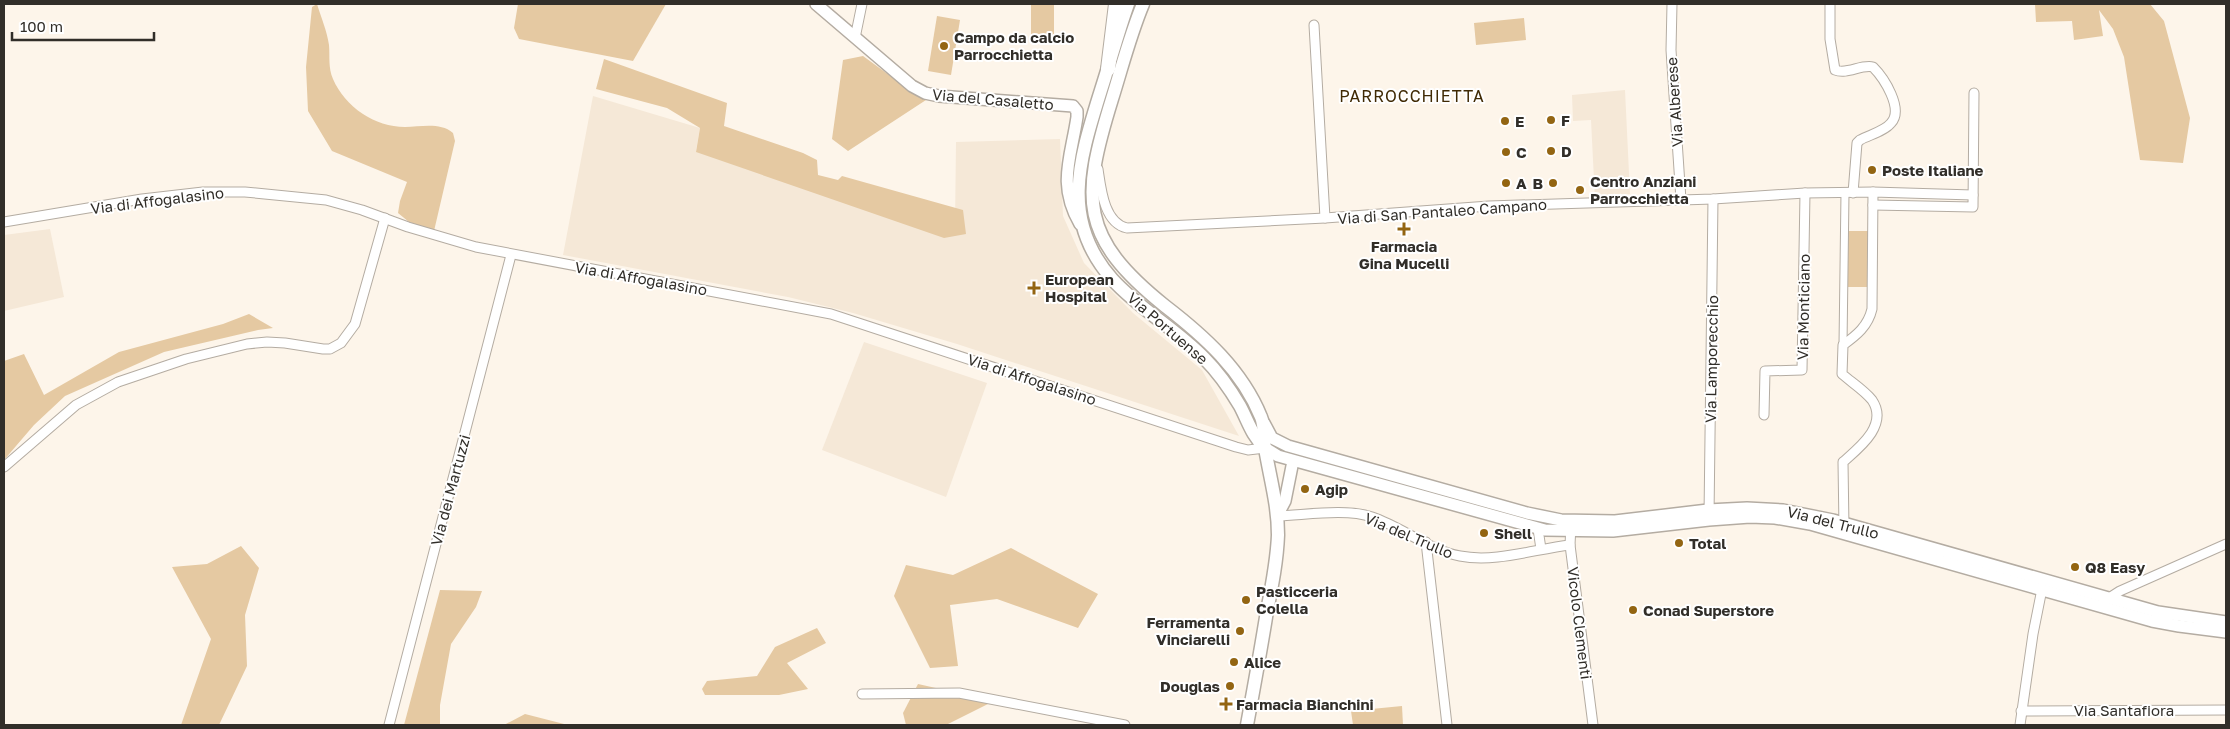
<svg xmlns="http://www.w3.org/2000/svg" width="2230" height="729" viewBox="0 0 2230 729" font-family="'Golos Text',sans-serif">
  <style>
    .built { fill: #f5e8d7 }
    .green { fill: #e5c9a2 }
    .lines { fill: none; stroke-linecap: round; stroke-linejoin: round }
    .pedestrian-casing { stroke: #b4aca2; stroke-width: 9 }
    .minor-casing { stroke: #b4aca2; stroke-width: 11 }
    .tertiary-casing { stroke: #b4aca2; stroke-width: 14 }
    .secondary-casing { stroke: #b4aca2; stroke-width: 15 }
    .primary-casing { stroke: #b4aca2; stroke-width: 16 }
    .pedestrian { stroke: #fff; stroke-width: 7 }
    .minor { stroke: #fff; stroke-width: 9 }
    .tertiary { stroke: #fff; stroke-width: 11 }
    .secondary { stroke: #fff; stroke-width: 12 }
    .primary { stroke: #fff; stroke-width: 14 }
    .poi-dot { fill: #936512; stroke: #fff; stroke-width: 2 }
    .labels { text-anchor: middle; dominant-baseline: central; stroke-width: 4; stroke-linejoin: round; paint-order: stroke }
    .poi-label { font-size: 15px; font-weight: bold; fill: #312e29; stroke: #fff; text-anchor: start }
    .street-label { font-size: 15px; fill: #312e29; stroke: #fff }
    .neighbourhood-label { font-size: 16px; letter-spacing: 1px; fill: #402a04; stroke: #fff }
  </style>
  <rect width="100%" height="100%" fill="#fdf5ea"/>
  <!-- built -->
  <g class="built">
    <polygon points="1625,90 1630,194 1618,195 1618,199 1595,200 1591,120 1573,121 1572,95"/>
    <polygon points="593,96 700,128 696,151 955,224 956,142 1060,139 1063,216 1084,263 1133,313 1202,370 1239,436 957,344 853,313 788,297 563,255"/>
    <polygon points="50,229 64,297 4,311 4,235"/>
    <polygon points="864,342 987,383 946,497 822,450"/>
  </g>
  <!-- green -->
  <g class="green">
    <path d="M317,4C321,17 327,31 329,45C330,56 328,68 333,79C345,107 375,127 405,127C421,127 440,122 453,133L455,141L434,231L409,222L398,213L400,201L407,182L332,151L308,111L306,67L312,7Z"/>
    <polygon points="518,4 666,4 633,61 519,39 514,28"/>
    <rect x="1031" y="4" width="23" height="37"/>
    <polygon points="2035,4 2150,4 2164,21 2190,118 2183,163 2140,160 2124,57 2113,29 2099,10 2103,36 2074,40 2072,21 2036,22"/>
    <polygon points="937,16 960,20 951,75 928,71"/>
    <polygon points="1524,18 1526,40 1476,45 1474,23"/>
    <polygon points="863,56 911,91 926,100 848,151 832,139 843,60"/>
    <polygon points="604,59 727,103 724,126 803,153 817,160 818,175 838,180 842,176 963,210 966,234 944,238 696,152 700,128 667,108 596,89"/>
    <polygon points="1847,231 1869,231 1868,287 1847,287"/>
    <polygon points="249,314 273,328 258,330 164,352 65,396 34,425 4,460 4,361 24,354 44,395 119,352 223,324"/>
    <polygon points="241,546 259,568 245,615 247,666 219,725 181,725 211,639 172,567 207,564"/>
    <polygon points="1011,548 1098,594 1078,628 997,599 950,605 958,666 930,668 894,596 906,565 953,575"/>
    <polygon points="440,590 482,591 476,607 451,644 440,705 440,725 404,725"/>
    <polygon points="817,628 826,643 787,663 808,689 779,695 705,695 702,689 707,681 757,676 775,647"/>
    <polygon points="918,684 994,701 946,725 906,725 903,713"/>
    <polygon points="1402,706 1403,725 1353,725 1351,711"/>
    <polygon points="525,714 568,725 504,725"/>
  </g>
  <g class="lines">
    <!-- pedestrian casing -->
    <g class="pedestrian-casing">
      <polyline id="pedestrian" points="1843,345 1845,193"/>
    </g>
    <!-- minor casing -->
    <g class="minor-casing">
      <g id="minor">
        <polyline points="1672,4 1671,50 1681,200"/>
        <path d="M1830,4V39L1835,70C1847,75 1861,64 1873,67C1884,78 1904,109 1891,123C1885,131 1869,135 1860,140L1857,143L1853,193"/>
        <polyline points="1314,25 1325,218"/>
        <polyline points="855,38 862,4"/>
        <path d="M1098,169C1101,189 1104,223 1127,228L1325,218L1489,206L1713,199L1805,193L1873,192L1973,195"/>
        <polyline points="1873,205 1973,207 1974,93"/>
        <polyline points="4,222 142,199 203,192 245,192 326,200 362,210 408,227 476,247 831,314 1236,447 1248,450 1265,448"/>
        <polyline points="1764,415 1765,371 1802,370 1805,193"/>
        <polyline points="4,467 76,405 118,382 186,359 247,344 267,342 285,343 323,349 330,349 341,343 355,324 385,218"/>
        <path d="M1277,516C1306,515 1346,508 1372,517C1402,527 1429,550 1460,556C1495,563 1535,549 1570,545"/>
        <polyline points="1709,516 1713,199"/>
        <polyline points="1571,525 1570,545 1593,725"/>
        <path d="M1844,528L1843,462C1859,448 1889,425 1872,400C1864,390 1851,382 1842,374L1843,345C1857,335 1868,326 1872,309L1873,192"/>
        <polyline points="1538,529 1541,549"/>
        <polyline points="1426,542 1447,725"/>
        <polyline points="2106,600 2120,591 2226,544"/>
        <polyline points="862,694 959,693 1125,725"/>
        <polyline points="2021,711 2226,710"/>
        <polyline points="389,725 511,255"/>
        <polyline points="2020,725 2033,634 2042,589"/>
      </g>
    </g>
    <!-- tertiary casing -->
    <g class="tertiary-casing">
      <g id="tertiary">
        <path d="M816,4L912,86L925,93L939,96L1073,106L1077,111V117C1071,158 1057,184 1080,224"/>
        <polyline points="1264,423 1272,438 1288,446 1527,513 1561,520 1615,521 1708,510 1747,508 1783,510 1833,520 2158,612 2226,622"/>
        <polyline points="1265,448 1278,456 1545,530 1613,531 1709,520 1750,517 1775,518 1810,524 2152,621 2179,626 2226,632"/>
        <polyline points="1277,516 1285,501 1293,461"/>
      </g>
    </g>
    <!-- secondary casing -->
    <g class="secondary-casing">
      <g id="secondary">
        <path d="M1128,4C1118,32 1110,62 1101,90C1080,158 1059,219 1112,279C1139,309 1176,329 1204,358C1218,372 1230,389 1240,406C1248,421 1252,436 1265,448"/>
        <path d="M1143,4C1130,35 1122,67 1112,99C1081,199 1079,237 1165,306C1204,336 1242,370 1261,417C1265,426 1263,438 1265,448C1270,478 1278,505 1278,535C1277,561 1272,586 1267,611C1261,649 1254,687 1247,725"/>
      </g>
    </g>
    <!-- primary casing -->
    <g class="primary-casing">
      <polyline id="primary" points="1108,69 1116,4"/>
    </g>
    <!-- pedestrian -->
    <use href="#pedestrian" class="pedestrian"/>
    <!-- minor -->
    <use href="#minor" class="minor"/>
    <!-- tertiary -->
    <use href="#tertiary" class="tertiary"/>
    <!-- secondary -->
    <use href="#secondary" class="secondary"/>
    <!-- primary -->
    <use href="#primary" class="primary"/>
  </g>
  <!-- markers -->
  <g class="poi-dot">
    <circle cx="944" cy="46" r="5"/>
    <circle cx="1551" cy="120" r="5"/>
    <circle cx="1505" cy="121" r="5"/>
    <circle cx="1551" cy="151" r="5"/>
    <circle cx="1506" cy="152" r="5"/>
    <circle cx="1872" cy="170" r="5"/>
    <circle cx="1506" cy="183" r="5"/>
    <circle cx="1553" cy="183" r="5"/>
    <circle cx="1580" cy="190" r="5"/>
    <path d="M1401.5 221.5h5v5h5v5h-5v5h-5v-5h-5v-5h5z"/>
    <path d="M1031.5 280.5h5v5h5v5h-5v5h-5v-5h-5v-5h5z"/>
    <circle cx="1305" cy="489" r="5"/>
    <circle cx="1484" cy="533" r="5"/>
    <circle cx="1679" cy="543" r="5"/>
    <circle cx="2075" cy="567" r="5"/>
    <circle cx="1246" cy="600" r="5"/>
    <circle cx="1633" cy="610" r="5"/>
    <circle cx="1240" cy="631" r="5"/>
    <circle cx="1234" cy="662" r="5"/>
    <circle cx="1230" cy="686" r="5"/>
    <path d="M1223.5 696.5h5v5h5v5h-5v5h-5v-5h-5v-5h5z"/>
  </g>
  <g class="labels">
    <!-- poi labels -->
    <g class="poi-label">
      <text x="954" y="37">Campo da calcio<tspan x="954" dy="17">Parrocchietta</tspan></text>
      <text x="1561" y="120">F</text>
      <text x="1515" y="121">E</text>
      <text x="1561" y="151">D</text>
      <text x="1516" y="152">C</text>
      <text x="1882" y="170">Poste Italiane</text>
      <text x="1590" y="181">Centro Anziani<tspan x="1590" dy="17">Parrocchietta</tspan></text>
      <text x="1516" y="183">A</text>
      <text x="1543" y="183" text-anchor="end">B</text>
      <text x="1404" y="246" text-anchor="middle">Farmacia<tspan x="1404" dy="17">Gina Mucelli</tspan></text>
      <text x="1045" y="279">European<tspan x="1045" dy="17">Hospital</tspan></text>
      <text x="1315" y="489">Agip</text>
      <text x="1494" y="533">Shell</text>
      <text x="1689" y="543">Total</text>
      <text x="2085" y="567">Q8 Easy</text>
      <text x="1256" y="591">Pasticceria<tspan x="1256" dy="17">Colella</tspan></text>
      <text x="1643" y="610">Conad Superstore</text>
      <text x="1230" y="622" text-anchor="end">Ferramenta<tspan x="1230" dy="17">Vinciarelli</tspan></text>
      <text x="1244" y="662">Alice</text>
      <text x="1220" y="686" text-anchor="end">Douglas</text>
      <text x="1236" y="704">Farmacia Bianchini</text>
    </g>
    <!-- street labels -->
    <g class="street-label">
      <text transform="translate(993 99) rotate(5)">Via del Casaletto</text>
      <text transform="translate(1674 102) rotate(-94)">Via Alberese</text>
      <text transform="translate(157 200) rotate(-7)">Via di Affogalasino</text>
      <text transform="translate(1442 211) rotate(-4)">Via di San Pantaleo Campano</text>
      <text transform="translate(641 278) rotate(10)">Via di Affogalasino</text>
      <text transform="translate(1803 307) rotate(-89)">Via Monticiano</text>
      <text transform="translate(1168 328) rotate(41)">Via Portuense</text>
      <text transform="translate(1711 359) rotate(-89)">Via Lamporecchio</text>
      <text transform="translate(1032 379) rotate(18)">Via di Affogalasino</text>
      <text transform="translate(450 490) rotate(-75)">Via dei Martuzzi</text>
      <text transform="translate(1833 522) rotate(14)">Via del Trullo</text>
      <text transform="translate(1409 535) rotate(23)">Via del Trullo</text>
      <text transform="translate(1580 623) rotate(83)">Vicolo Clementi</text>
      <text x="2124" y="710">Via Santafiora</text>
    </g>
    <!-- neighbourhood labels -->
    <g class="neighbourhood-label">
      <text x="1412" y="96">PARROCCHIETTA</text>
    </g>
  </g>
  <!-- border -->
  <rect width="2230" height="729" fill="none" stroke="#312e29" stroke-width="10"/>
  <!-- scale -->
  <path d="M12 32v8h142v-8" fill="none" stroke="#312e29" stroke-width="2.5"/>
  <text x="20" y="32" font-size="15" fill="#312e29" stroke="#ffffff" stroke-width="4" paint-order="stroke">100 m</text>
</svg>
